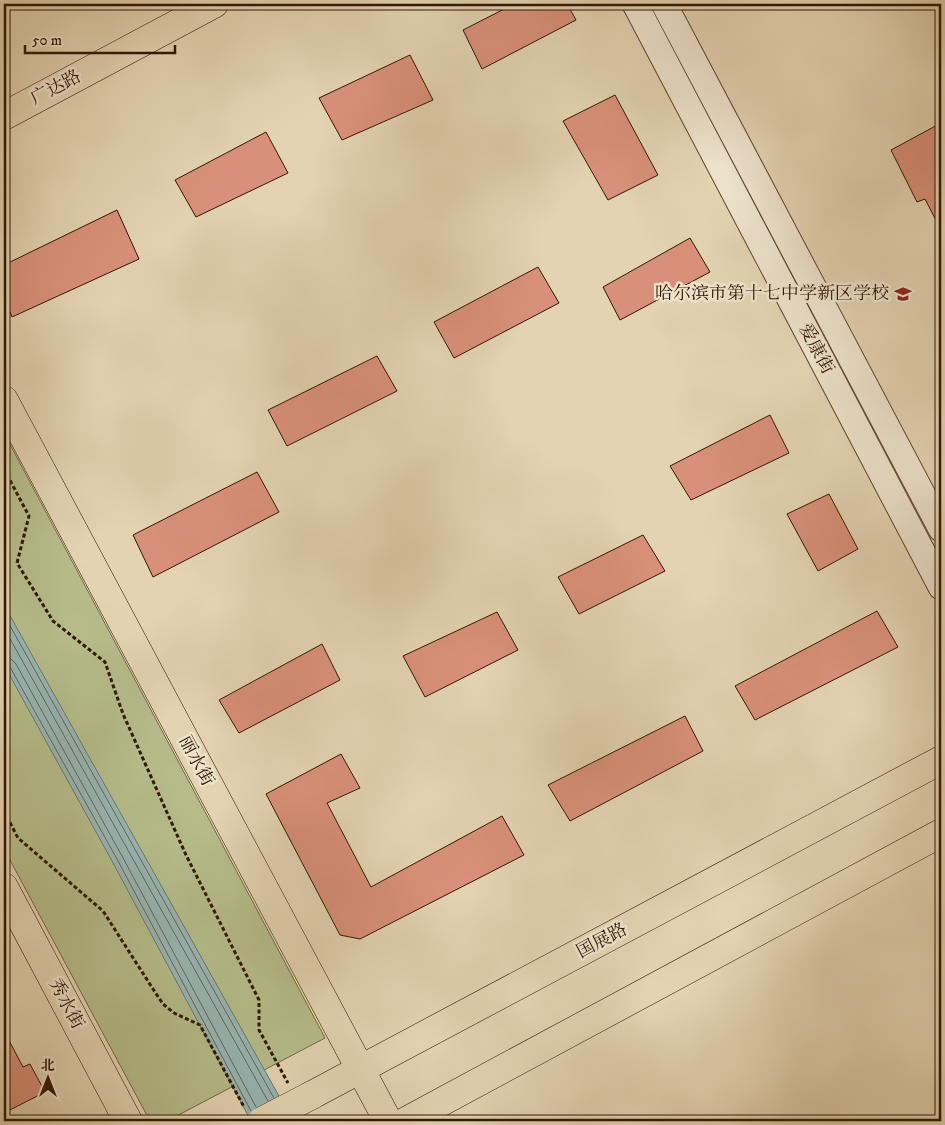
<svg xmlns="http://www.w3.org/2000/svg" width="945" height="1125" viewBox="0 0 945 1125" font-family="'IM FELL DW Pica','Noto Serif SC',serif">
  <style>
    .green { fill: #b5bc8a; stroke: #736a46 }
    .water { fill: #97b6b3; stroke: #6e766d }
    .lines { fill: none; stroke-linecap: round; stroke-linejoin: round }
    .shore { stroke: #64665b; stroke-width: 1 }
    .building { fill: #d9907a; stroke: #311703 }
    .minor-casing { stroke: #5e462e; stroke-width: 27 }
    .major-casing { stroke: #311703; stroke-width: 29 }
    .path { stroke: #311703; stroke-width: 3; stroke-dasharray: 4 2.5; stroke-linecap: butt }
    .minor { stroke: #ede2cc; stroke-width: 25 }
    .major { stroke: #e3d3b1; stroke-width: 28 }
    .major-bridge-casing { stroke: #311703; stroke-width: 29; stroke-linecap: butt }
    .major-bridge { stroke: #e3d3b1; stroke-width: 28 }
    .labels { text-anchor: middle; dominant-baseline: central; stroke-width: 5; stroke-linejoin: round; paint-order: stroke }
    .street-label { font-size: 18px; fill: #311703; stroke: #ede2cc }
    .poi-label { font-size: 18px; fill: #311703; stroke: #ede2cc; text-anchor: end }
  </style>
  <rect width="100%" height="100%" fill="#e3d3b1"/>
  <filter id="stains"><feTurbulence type="fractalNoise" baseFrequency=".004" numOctaves="4"/><feColorMatrix values="0 0 0 0 .2 0 0 0 0 .09 0 0 0 0 .02 0 0 0 .5 -.17"/></filter>
  <radialGradient id="worn" r=".72"><stop offset=".6" stop-color="#630" stop-opacity="0"/><stop offset="1" stop-color="#630" stop-opacity=".3"/></radialGradient>
  <!-- green -->
  <polygon class="green" points="4,433 325,1038 167,1121 150,1121 4,849"/>
  <!-- water -->
  <polygon class="water" points="4,605 293,1121 251,1121 112,861 4,665"/>
  <g class="lines">
    <!-- shore -->
    <g class="shore">
      <polyline points="4,615 274,1098"/>
      <polyline points="4,628 268,1101"/>
      <polyline points="4,657 11,659 16,664 122,856 256,1107"/>
      <polyline points="4,664 8,664 10,667 117,859 251,1111"/>
    </g>
  </g>
  <!-- building -->
  <g class="building">
    <polygon points="514,4 567,4 576,20 482,69 463,30"/>
    <polygon points="410,55 433,100 342,140 319,98"/>
    <polygon points="615,95 658,175 608,200 563,121"/>
    <polygon points="941,123 941,230 925,199 917,202 891,150"/>
    <polygon points="266,132 288,173 196,217 175,180"/>
    <polygon points="117,210 139,259 12,317 4,297 4,265"/>
    <polygon points="690,238 710,272 620,320 603,287"/>
    <polygon points="538,267 559,303 454,358 434,322"/>
    <polygon points="377,356 397,391 287,446 268,410"/>
    <polygon points="770,415 789,453 691,500 670,466"/>
    <polygon points="257,472 279,512 153,577 133,535"/>
    <polygon points="829,494 858,549 818,571 787,514"/>
    <polygon points="643,535 665,571 579,614 558,577"/>
    <polygon points="877,611 898,647 755,720 735,686"/>
    <polygon points="497,612 518,650 425,697 403,656"/>
    <polygon points="322,644 340,680 239,733 219,700"/>
    <polygon points="685,716 703,751 570,821 548,785"/>
    <polygon points="341,754 360,788 327,803 371,887 502,816 524,855 360,939 340,935 266,794"/>
    <polygon points="4,1031 23,1067 30,1064 45,1092 4,1113"/>
  </g>
  <g class="lines">
    <!-- minor casing -->
    <g class="minor-casing">
      <g id="minor">
        <polyline points="635,4 941,587"/>
        <polyline points="664,4 941,529"/>
      </g>
    </g>
    <!-- major casing -->
    <g class="major-casing">
      <g id="major">
        <polyline points="4,116 214,4"/>
        <polyline points="4,400 388,1121"/>
        <polyline points="4,887 128,1121"/>
        <polyline points="312,1095 941,760"/>
        <polyline points="406,1121 941,833"/>
      </g>
    </g>
    <!-- path -->
    <g class="path">
      <polyline points="4,469 29,516 17,563 53,621 105,662 123,714 186,855 259,1000 259,1030 288,1083"/>
      <polyline points="4,811 18,838 103,911 153,989 163,1004 174,1013 200,1025 244,1107"/>
    </g>
    <!-- minor -->
    <use href="#minor" class="minor"/>
    <!-- major -->
    <use href="#major" class="major"/>
    <!-- major-bridge casing -->
    <g class="major-bridge-casing">
      <polyline id="major-bridge" points="262,1121 312,1095"/>
    </g>
    <!-- major-bridge -->
    <use href="#major-bridge" class="major-bridge"/>
  </g>
  <!-- icons -->
  <defs>
    <g id="school-bare" transform="scale(1.35)"><path d="M0-5L7-2L0 1L-7-2ZM-4 1L0 2.5L4 1V4Q0 6-4 4Z" fill="#8f2418" stroke="#ede2cc" stroke-width="2.5" paint-order="stroke"/></g>
  </defs>
  <g fill-rule="evenodd">
    <use href="#school-bare" x="903" y="294"/>
  </g>
  <g class="labels">
    <!-- street labels -->
    <g class="street-label">
      <text transform="translate(56 88) rotate(-28)">广达路</text>
      <text transform="translate(816 349) rotate(62)">爱康街</text>
      <text transform="translate(196 761) rotate(62)">丽水街</text>
      <text transform="translate(602 941) rotate(-28)">国展路</text>
      <text transform="translate(66 1004) rotate(62)">秀水街</text>
    </g>
    <!-- poi labels -->
    <g class="poi-label">
      <text x="889" y="294">哈尔滨市第十七中学新区学校</text>
    </g>
  </g>
  <!-- margin -->
  <rect width="945" height="1125" fill="none" stroke="#e3d3b1" stroke-width="20"/>
  <rect x="5" y="5" width="935" height="1115" fill="none" stroke="#311703" stroke-width="2.5"/>
  <rect x="10" y="10" width="925" height="1105" fill="none" stroke="#311703"/>
  <!-- north arrow -->
  <g transform="translate(48 1078)" stroke="#ede2cc" stroke-width="4" paint-order="stroke">
  <path d="M0-4L9 19L0 12L-9 19Z" fill="#311703"/>
  <text y="-8" font-size="14" font-weight="bold" text-anchor="middle" fill="#311703">北</text>
  </g>
  <!-- scale -->
  <path d="M25 45v8h150v-8" fill="none" stroke="#311703" stroke-width="2.5"/>
  <text x="32" y="45" font-size="15" fill="#311703" stroke="#ede2cc" stroke-width="4" paint-order="stroke">50 m</text>
  <rect width="100%" height="100%" filter="url(#stains)"/>
  <rect width="100%" height="100%" fill="url(#worn)"/>
</svg>
